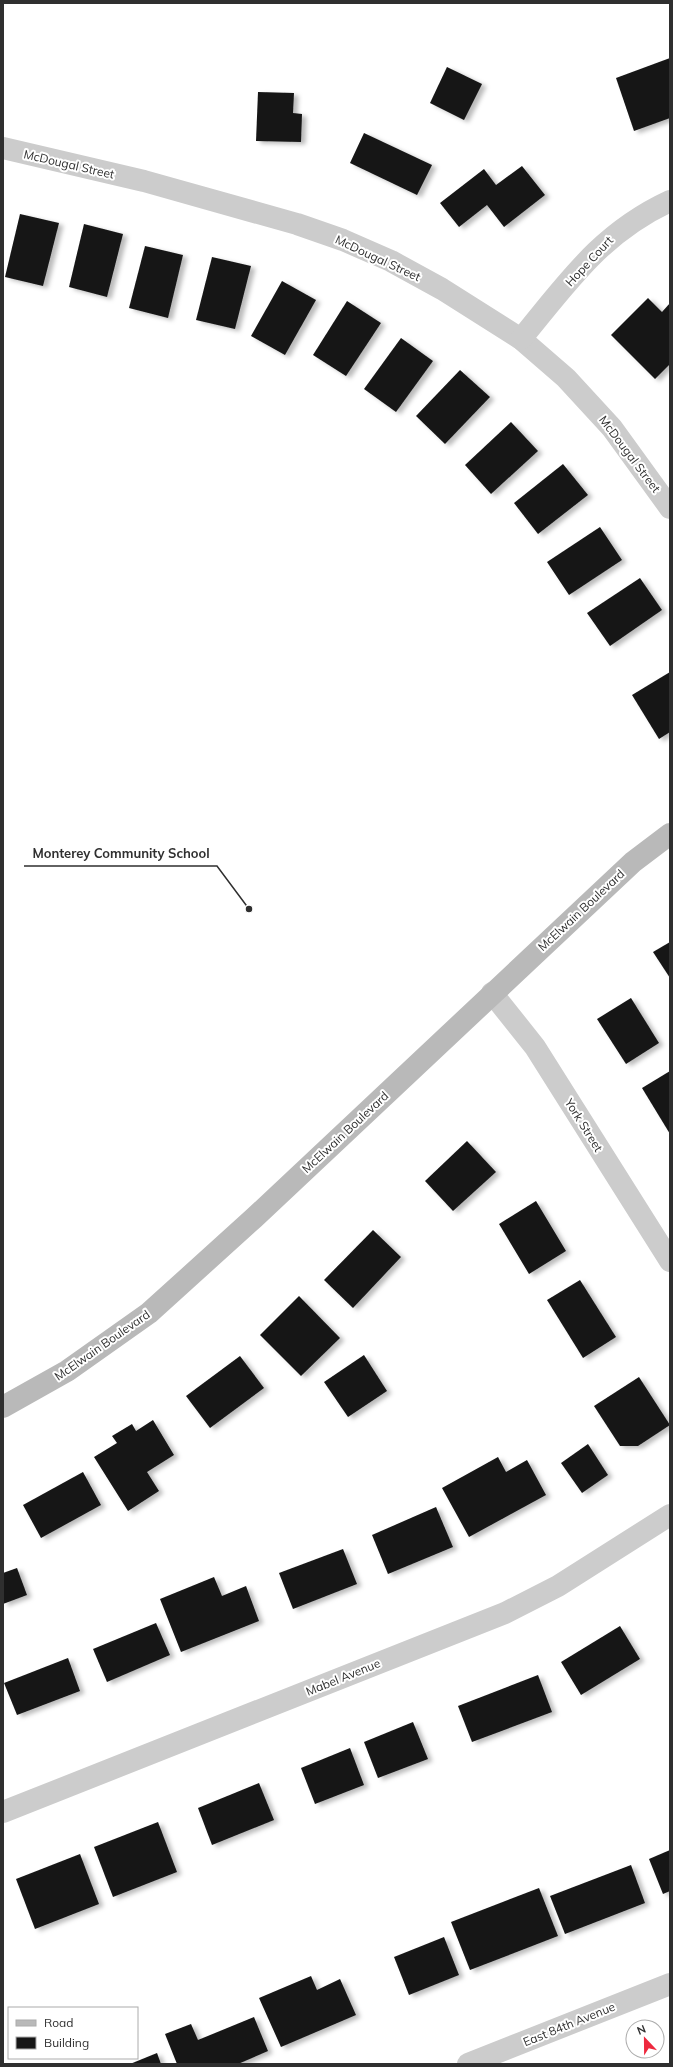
<svg xmlns="http://www.w3.org/2000/svg" width="673" height="2067" viewBox="0 0 673 2067" font-family="Mulish,sans-serif">
  <style>
    .building { fill: #161616; filter: url(#shadow) }
    .lines { fill: none; stroke-linecap: round; stroke-linejoin: round }
    .street { stroke: #ccc; stroke-width: 22 }
    .secondary { stroke: #b9b9b9; stroke-width: 22 }
    .labels { text-anchor: middle; dominant-baseline: central; stroke-width: 4; stroke-linejoin: round; paint-order: stroke }
    .street-label { font-size: 12px; fill: #2f2f2f; stroke: #fff }
    .leader { fill: none; stroke: #2f2f2f; stroke-width: 1.5 }
    .callout-dot { fill: #2f2f2f; stroke: #fff; stroke-width: 1.5 }
    .callout-label { font-size: 13px; text-anchor: middle; font-weight: bold; fill: #2f2f2f; stroke: #fff; stroke-width: 4; stroke-linejoin: round; paint-order: stroke }
  </style>
  <defs>
    <filter id="shadow"><feDropShadow dx="4.5" dy="2.5" stdDeviation="2" flood-color="#0004"/></filter>
  </defs>
  <rect width="100%" height="100%" fill="#fff"/>
  <!-- building -->
  <g class="building">
    <polygon points="670,58 670,118 634,131 616,78"/>
    <polygon points="447,67 482,84 464,120 430,103"/>
    <polygon points="258,92 294,93 293,113 302,114 301,142 256,141"/>
    <polygon points="364,133 432,165 417,195 350,163"/>
    <polygon points="522,166 545,195 504,227 487,205 459,227 440,203 484,169 496,185"/>
    <polygon points="20,214 59,223 43,286 5,277"/>
    <polygon points="84,224 123,234 107,297 69,287"/>
    <polygon points="145,246 183,255 168,318 129,308"/>
    <polygon points="212,257 251,266 235,329 196,320"/>
    <polygon points="282,281 316,300 285,355 251,336"/>
    <polygon points="648,298 662,312 670,303 670,364 655,379 611,335"/>
    <polygon points="347,301 381,323 346,376 313,355"/>
    <polygon points="401,338 433,361 396,412 364,389"/>
    <polygon points="460,370 490,397 445,444 416,416"/>
    <polygon points="511,422 538,451 491,494 465,465"/>
    <polygon points="563,464 588,495 538,534 514,503"/>
    <polygon points="600,527 622,560 569,595 547,562"/>
    <polygon points="640,578 662,610 610,646 587,613"/>
    <polygon points="670,672 670,732 659,739 632,695"/>
    <polygon points="670,942 670,978 653,952"/>
    <polygon points="631,998 659,1043 626,1064 597,1019"/>
    <polygon points="670,1071 670,1134 642,1088"/>
    <polygon points="467,1141 496,1172 453,1211 425,1181"/>
    <polygon points="536,1201 566,1251 529,1274 499,1224"/>
    <polygon points="373,1230 401,1257 353,1308 324,1280"/>
    <polygon points="580,1280 616,1337 583,1358 547,1300"/>
    <polygon points="299,1296 340,1338 301,1376 260,1335"/>
    <polygon points="364,1355 387,1391 348,1417 324,1382"/>
    <polygon points="240,1356 264,1388 210,1428 186,1396"/>
    <polygon points="639,1377 670,1425 638,1446 620,1446 594,1406"/>
    <polygon points="153,1420 174,1455 147,1472 159,1491 128,1511 94,1457 117,1443 112,1436 132,1424 136,1431"/>
    <polygon points="588,1444 608,1475 582,1493 561,1463"/>
    <polygon points="498,1457 506,1472 527,1460 546,1495 469,1537 442,1488"/>
    <polygon points="83,1472 101,1505 41,1538 23,1505"/>
    <polygon points="436,1507 453,1547 388,1574 372,1535"/>
    <polygon points="343,1549 357,1584 293,1609 279,1573"/>
    <polygon points="17,1568 27,1595 3,1604 3,1573"/>
    <polygon points="214,1577 222,1596 246,1586 259,1621 181,1652 160,1599"/>
    <polygon points="156,1623 170,1655 107,1682 93,1649"/>
    <polygon points="620,1626 640,1659 581,1695 561,1662"/>
    <polygon points="68,1658 80,1691 17,1715 4,1683"/>
    <polygon points="538,1675 552,1712 472,1742 458,1706"/>
    <polygon points="413,1722 428,1759 378,1778 364,1742"/>
    <polygon points="350,1748 364,1785 315,1804 301,1768"/>
    <polygon points="259,1783 274,1820 212,1845 198,1808"/>
    <polygon points="158,1822 177,1872 113,1897 94,1847"/>
    <polygon points="670,1850 670,1891 663,1894 649,1859"/>
    <polygon points="80,1854 99,1904 35,1929 16,1879"/>
    <polygon points="631,1865 645,1903 565,1934 550,1896"/>
    <polygon points="539,1888 558,1936 470,1970 451,1922"/>
    <polygon points="444,1937 459,1975 409,1995 394,1957"/>
    <polygon points="311,1976 317,1990 340,1979 356,2015 281,2047 259,1998"/>
    <polygon points="254,2017 268,2051 238,2064 177,2064 165,2034 191,2024 198,2040"/>
    <polygon points="157,2053 161,2064 130,2064"/>
  </g>
  <g class="lines">
    <!-- street -->
    <g class="street">
      <polyline points="3,148 144,181 297,224 343,240 391,261 442,289 521,339 566,378 612,428 670,508"/>
      <path d="M521,339C568,282 601,233 670,201"/>
      <polyline points="492,993 535,1047 670,1261"/>
      <polyline points="3,1812 505,1613 558,1586 670,1515"/>
      <polyline points="468,2064 670,1984"/>
    </g>
    <!-- secondary -->
    <polyline class="secondary" points="3,1407 67,1371 149,1313 254,1218 633,862 670,834"/>
  </g>
  <g class="labels">
    <!-- street labels -->
    <g class="street-label">
      <text transform="translate(69 164) rotate(13)">McDougal Street</text>
      <text transform="translate(378 258) rotate(25)">McDougal Street</text>
      <text transform="translate(589 261) rotate(-47)">Hope Court</text>
      <text transform="translate(630 454) rotate(53)">McDougal Street</text>
      <text transform="translate(581 910) rotate(-43)">McElwain Boulevard</text>
      <text transform="translate(584 1125) rotate(58)">York Street</text>
      <text transform="translate(345 1132) rotate(-43)">McElwain Boulevard</text>
      <text transform="translate(102 1345) rotate(-35)">McElwain Boulevard</text>
      <text transform="translate(343 1677) rotate(-22)">Mabel Avenue</text>
      <text transform="translate(569 2024) rotate(-22)">East 84th Avenue</text>
    </g>
  </g>
  <!-- callouts -->
  <path class="leader" d="M249 909L217 866H24"/>
  <circle class="callout-dot" cx="249" cy="909" r="4"/>
  <g class="callout-label">
    <text x="121" y="858">Monterey Community School</text>
  </g>
  <!-- border -->
  <rect width="673" height="2067" fill="none" stroke="#2f2f2f" stroke-width="8"/>
  <!-- legend -->
  <rect x="8" y="2007" width="130" height="52" fill="#ffffff" stroke="#acacac"/>
  <rect x="16" y="2020" width="20" height="6" fill="#b9b9b9" stroke="#acacac"/>
  <text x="44" y="2027" font-size="12" fill="#2f2f2f">Road</text>
  <rect x="16" y="2037" width="20" height="12" fill="#161616" stroke="#acacac"/>
  <text x="44" y="2047" font-size="12" fill="#2f2f2f">Building</text>
  <!-- north arrow -->
  <g transform="translate(645 2039) rotate(338)"><circle r="19" fill="#ffffff" stroke="#acacac"/>
  <path d="M0-3L7 15L0 10L-7 15Z" fill="#ee283e"/>
  <text y="-6" font-size="11" font-weight="bold" text-anchor="middle" fill="#2f2f2f">N</text>
  </g>
</svg>
